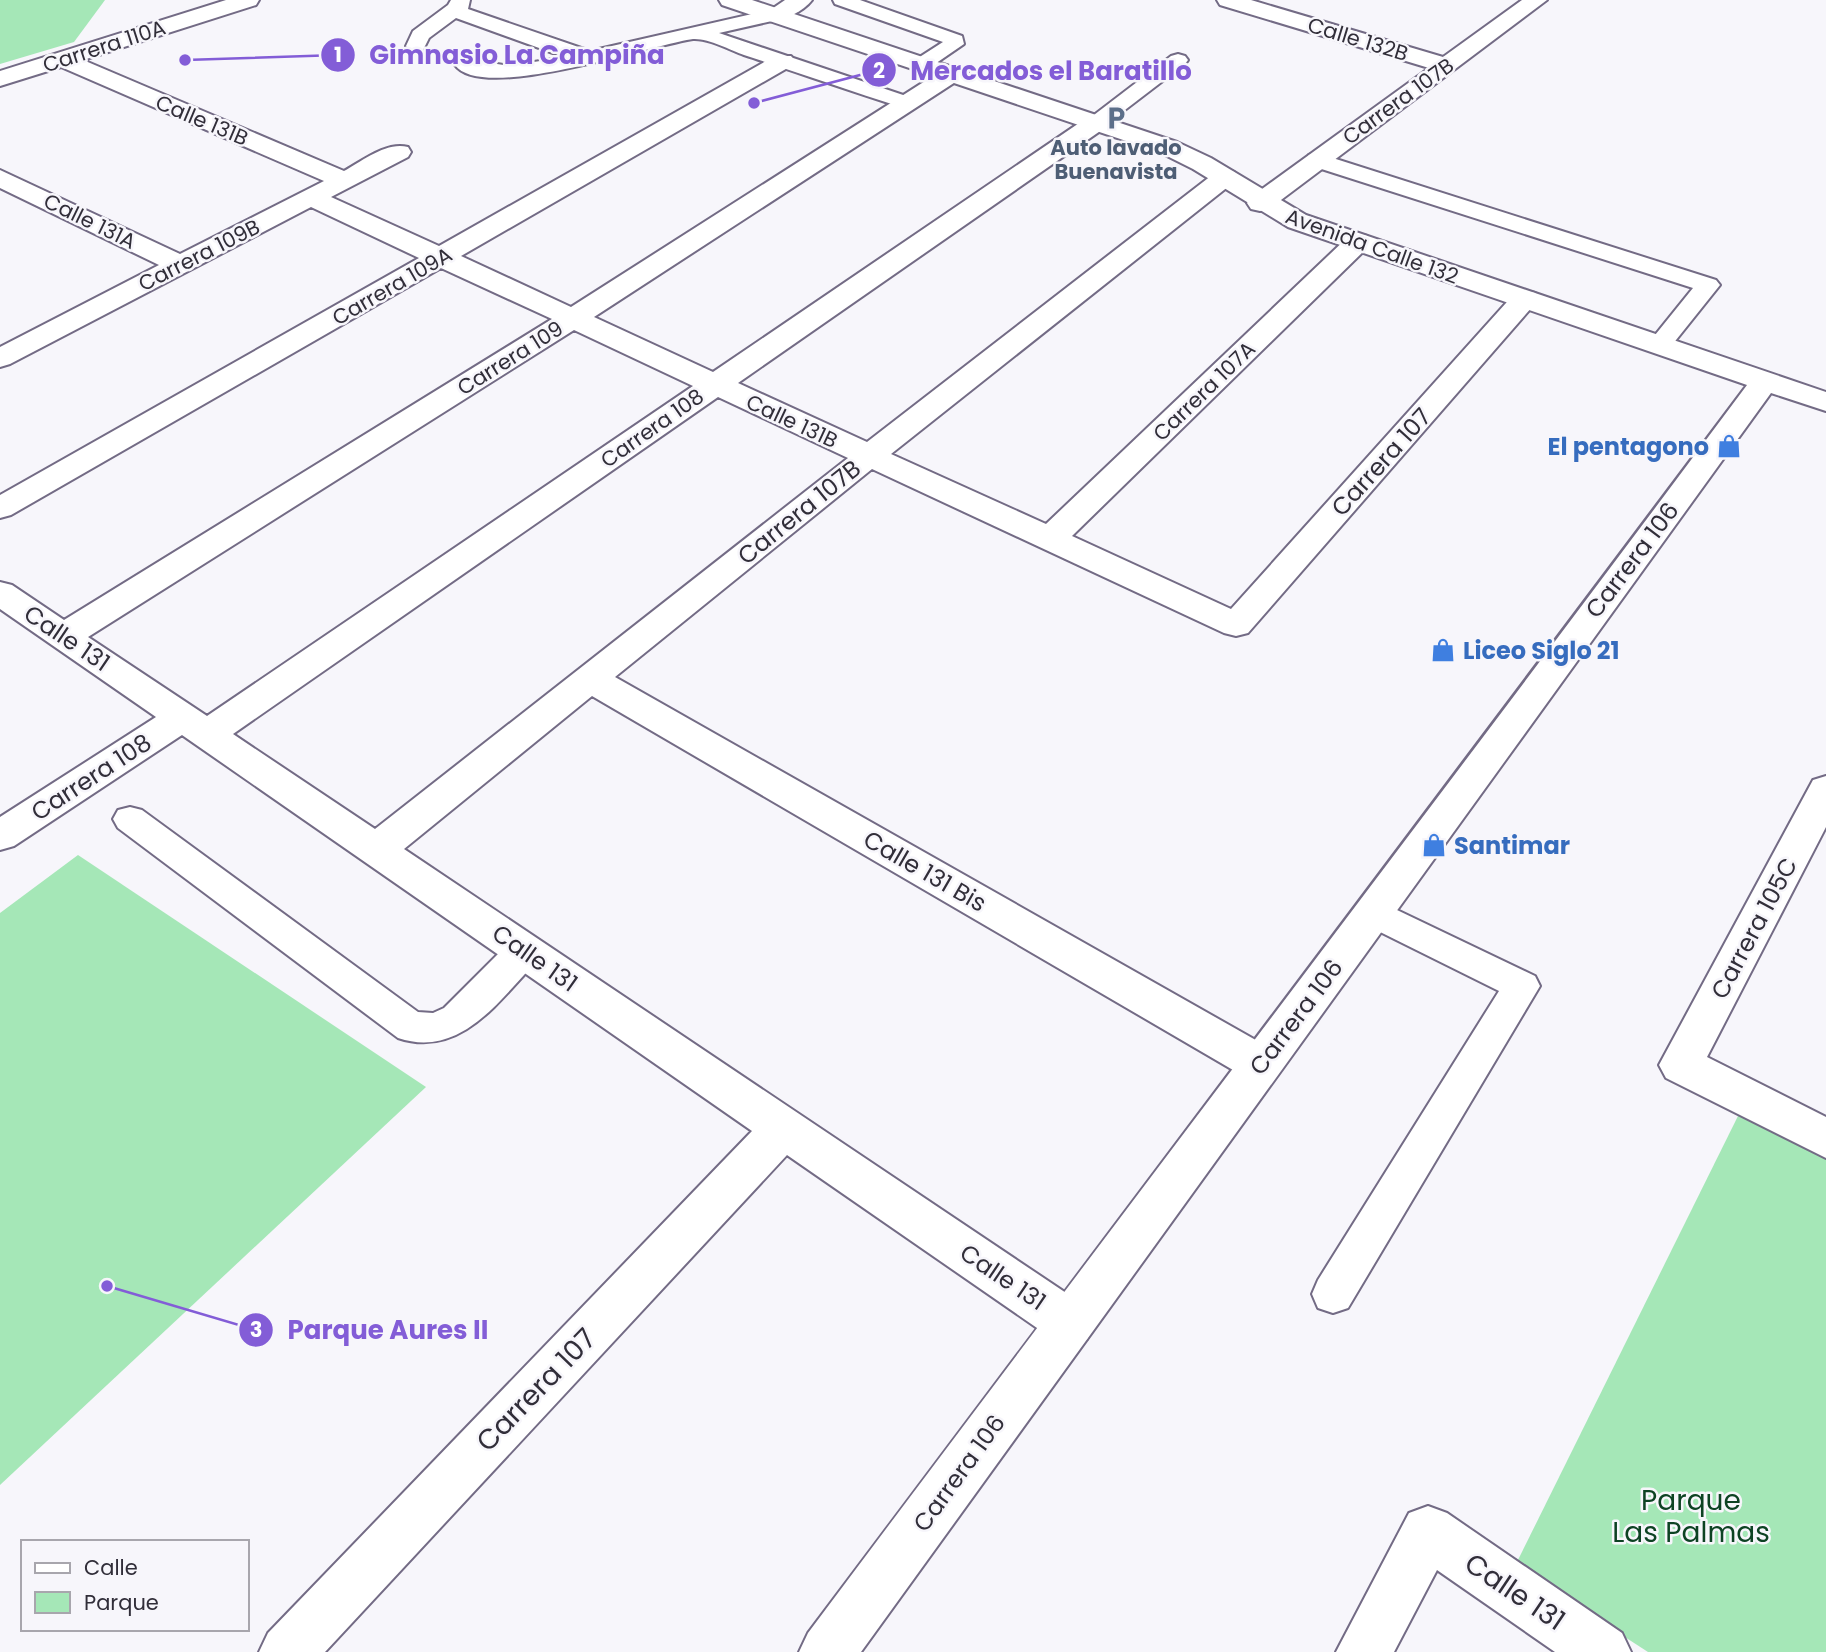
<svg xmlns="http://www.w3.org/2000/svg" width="1826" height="1652" viewBox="0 0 1826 1652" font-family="Poppins,sans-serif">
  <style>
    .green { fill: #a5e7b7 }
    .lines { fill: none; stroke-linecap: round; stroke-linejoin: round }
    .lane-casing { stroke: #736b85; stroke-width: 4 }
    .street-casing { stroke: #736b85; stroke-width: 4 }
    .secondary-casing { stroke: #736b85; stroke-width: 4 }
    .lane { fill: #fff; fill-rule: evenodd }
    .street { fill: #fff; fill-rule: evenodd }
    .secondary { fill: #fff; fill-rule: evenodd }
    .labels { text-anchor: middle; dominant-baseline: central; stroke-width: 5; stroke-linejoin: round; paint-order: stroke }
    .far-street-label { font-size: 21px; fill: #312e39; stroke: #f7f6fb }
    .far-service-label { font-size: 21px; font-weight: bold; fill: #4e5e75; stroke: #f7f6fb }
    .shop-label { font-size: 24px; font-weight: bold; fill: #366cbe; stroke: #f7f6fb; text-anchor: start }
    .street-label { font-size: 24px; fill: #312e39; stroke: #f7f6fb }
    .near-street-label { font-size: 28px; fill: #312e39; stroke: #f7f6fb }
    .near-park-label { font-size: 28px; fill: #0d4323; stroke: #f7f6fb }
    .leader { fill: none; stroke: #835dd7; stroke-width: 2.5 }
    .callout-dot { fill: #835dd7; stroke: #f7f6fb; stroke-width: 2.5 }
    .mark-label { font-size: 21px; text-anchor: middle; font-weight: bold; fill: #fff }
    .callout-label { font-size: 26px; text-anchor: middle; font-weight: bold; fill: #835dd7; stroke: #f7f6fb; stroke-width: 5; stroke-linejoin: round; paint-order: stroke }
  </style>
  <rect width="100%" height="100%" fill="#f7f6fb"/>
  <!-- green -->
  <g class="green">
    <polygon points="0,0 105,0 74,42 0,64"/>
    <polygon points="78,855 426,1087 0,1485 0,913"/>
    <polygon points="1739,1114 1826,1158 1826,1652 1648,1652 1515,1566"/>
  </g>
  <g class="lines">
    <!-- lane casing -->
    <g class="lane-casing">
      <g id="lane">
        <path d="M451,0H470L468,9L590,51L774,9L784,15L781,19L719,33L915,99L918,103L915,107H901C848,90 796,72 744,55C730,50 708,38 693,39C651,45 482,103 455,65L458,61L465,59L510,66L564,57L456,18L429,38L423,50H409L406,46L413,31L448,5Z"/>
        <polygon points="833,0 860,0 962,36 964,44 929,68 915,68 912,64 915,60 943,42 835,4"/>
        <polygon points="1178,54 1185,56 1188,60 1185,64 1104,126 1090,126 1086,122 1090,118 1171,56"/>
        <polygon points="1317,153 1716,280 1720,285 1668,350 1659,352 1650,350 1647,345 1693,288 1309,165 1306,160 1309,155"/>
        <path d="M130,807L142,810L418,1012L433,1013L444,1008L512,940L525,936L538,940L543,950L538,960C499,1000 461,1059 398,1038L118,828L113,819L118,810Z"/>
        <polygon points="1374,899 1535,976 1540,986 1348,1308 1333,1313 1318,1308 1312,1294 1318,1280 1499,991 1362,923 1357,913 1362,903"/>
      </g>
    </g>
    <!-- street casing -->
    <g class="street-casing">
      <g id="street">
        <path d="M226,0H259L256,5L83,60L344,171C362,161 387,141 408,147L411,152L408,157L331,197L439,246L775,56H791L795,61L791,66L461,256L571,307L944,69H960L964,74L960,79L594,317L713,372L1088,117L1097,115L1106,117L1109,122L1106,127L738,383L867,442L1216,172L1225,169L1234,172L1238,177L1234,182L891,454L1046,524L1349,236L1358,234L1367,236L1371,242L1367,248L1072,536L1231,609L1515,293L1525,291L1535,293L1539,299L1248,633L1236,636L1224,633L872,469L615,677L1275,1051L1282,1064L1275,1077L1260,1082L1245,1077L592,696L404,849L1087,1307L1094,1323L1087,1339L1070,1346L1053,1339L787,1155L325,1652H259L268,1633L752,1131L182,735L14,846L0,850V817L156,717L0,609V582L12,585L64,620L552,319L441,268L11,515L0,518V495L419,258L311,207L10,364L0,367V347L159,265L0,188V170L180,254L324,181L61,67L0,86V71ZM574,330L693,386L207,716L88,637ZM718,397L848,458L375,829L233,734Z"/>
        <path d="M785,0H812C803,12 780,23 766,20L763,15Z"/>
        <polygon points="1217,0 1251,0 1443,57 1522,0 1547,0 1269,209 1260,211 1251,209 1247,203 1251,197 1429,68 1220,5"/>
        <polygon points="1826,776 1826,827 1707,1057 1826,1117 1826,1158 1666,1078 1659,1065 1813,780"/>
        <polygon points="1428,1506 1447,1513 1622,1633 1631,1652 1555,1652 1437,1570 1394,1652 1336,1652 1409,1513"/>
      </g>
    </g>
    <!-- secondary casing -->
    <g class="secondary-casing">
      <path id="secondary" d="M719,0H752L1177,142L1211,158L1306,215L1826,392V411L1771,393L861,1652H799L808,1633C1120,1216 1436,802 1747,385L1288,227L1193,169L1159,152L722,5Z"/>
    </g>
    <!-- lane -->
    <use href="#lane" class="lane"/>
    <!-- street -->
    <use href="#street" class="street"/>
    <!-- secondary -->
    <use href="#secondary" class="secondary"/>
  </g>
  <!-- icons -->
  <defs>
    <g id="parking-bare" transform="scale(1.89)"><path d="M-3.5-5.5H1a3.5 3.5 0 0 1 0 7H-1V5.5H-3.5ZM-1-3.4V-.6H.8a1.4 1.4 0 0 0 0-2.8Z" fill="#5c6f8a" stroke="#f7f6fb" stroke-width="2.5" paint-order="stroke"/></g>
    <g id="shop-bare" transform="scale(1.89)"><path d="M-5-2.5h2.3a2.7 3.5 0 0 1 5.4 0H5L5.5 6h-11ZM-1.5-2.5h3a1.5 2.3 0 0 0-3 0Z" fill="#3f7fe0" stroke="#f7f6fb" stroke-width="2.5" paint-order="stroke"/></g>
  </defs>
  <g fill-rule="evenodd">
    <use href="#parking-bare" x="1116" y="118"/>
    <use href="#shop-bare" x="1729" y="446"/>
    <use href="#shop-bare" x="1443" y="650"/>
    <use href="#shop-bare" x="1434" y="845"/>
  </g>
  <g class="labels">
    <!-- far-street labels -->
    <g class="far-street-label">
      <text transform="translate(1358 39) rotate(17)">Calle 132B</text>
      <text transform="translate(104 46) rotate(-18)">Carrera 110A</text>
      <text transform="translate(1398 101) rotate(-36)">Carrera 107B</text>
      <text transform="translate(202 120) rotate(23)">Calle 131B</text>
      <text transform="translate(90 221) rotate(26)">Calle 131A</text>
      <text transform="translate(1372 246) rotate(20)">Avenida Calle 132</text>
      <text transform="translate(199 255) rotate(-27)">Carrera 109B</text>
      <text transform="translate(392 286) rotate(-30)">Carrera 109A</text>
      <text transform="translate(510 358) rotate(-32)">Carrera 109</text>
      <text transform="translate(1204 391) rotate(-44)">Carrera 107A</text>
      <text transform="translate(792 421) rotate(25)">Calle 131B</text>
      <text transform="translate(652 428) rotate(-35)">Carrera 108</text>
    </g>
    <!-- far-service labels -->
    <g class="far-service-label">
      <text x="1116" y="147">Auto lavado<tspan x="1116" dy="24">Buenavista</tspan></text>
    </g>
    <!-- shop labels -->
    <g class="shop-label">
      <text x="1709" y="446" text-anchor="end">El pentagono</text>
      <text x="1463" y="650">Liceo Siglo 21</text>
      <text x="1454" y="845">Santimar</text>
    </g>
    <!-- street labels -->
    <g class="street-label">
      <text transform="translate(1381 462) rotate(-48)">Carrera 107</text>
      <text transform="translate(799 512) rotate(-39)">Carrera 107B</text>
      <text transform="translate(1632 560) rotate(-53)">Carrera 106</text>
      <text transform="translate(67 638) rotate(34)">Calle 131</text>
      <text transform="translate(91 777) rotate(-33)">Carrera 108</text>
      <text transform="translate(925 871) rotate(30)">Calle 131 Bis</text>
      <text transform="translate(1754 928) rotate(-62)">Carrera 105C</text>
      <text transform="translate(535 958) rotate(35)">Calle 131</text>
      <text transform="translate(1296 1017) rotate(-53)">Carrera 106</text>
      <text transform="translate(1003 1277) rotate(34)">Calle 131</text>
      <text transform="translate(959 1473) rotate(-54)">Carrera 106</text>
    </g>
    <!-- near-street labels -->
    <g class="near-street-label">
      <text transform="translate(536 1390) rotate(-46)">Carrera 107</text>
      <text transform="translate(1515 1592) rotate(34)">Calle 131</text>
    </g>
    <!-- near-park labels -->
    <g class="near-park-label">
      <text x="1691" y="1500">Parque<tspan x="1691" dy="32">Las Palmas</tspan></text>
    </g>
  </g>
  <!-- callouts -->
  <path class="leader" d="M185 60L338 55M754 103L879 70M107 1286L256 1330"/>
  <g class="callout-dot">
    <circle cx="185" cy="60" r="7"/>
    <circle cx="754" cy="103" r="7"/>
    <circle cx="107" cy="1286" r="7"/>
    <circle cx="338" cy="55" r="18"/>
    <circle cx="879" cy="70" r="18"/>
    <circle cx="256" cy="1330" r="18"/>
  </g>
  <g class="mark-label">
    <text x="338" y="62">1</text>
    <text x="879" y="78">2</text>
    <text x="256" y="1337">3</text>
  </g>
  <g class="callout-label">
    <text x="517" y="64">Gimnasio La Campiña</text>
    <text x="1051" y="80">Mercados el Baratillo</text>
    <text x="388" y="1339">Parque Aures II</text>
  </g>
  <!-- legend -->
  <rect x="21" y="1540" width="228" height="91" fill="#f7f6fb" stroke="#a8a6ad" stroke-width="2"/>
  <rect x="35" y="1563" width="35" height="10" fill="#ffffff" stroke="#a8a6ad" stroke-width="2"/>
  <text x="84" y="1575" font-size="21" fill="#312e39">Calle</text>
  <rect x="35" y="1592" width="35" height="21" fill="#a5e7b7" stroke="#a8a6ad" stroke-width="2"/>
  <text x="84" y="1610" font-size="21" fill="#312e39">Parque</text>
</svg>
